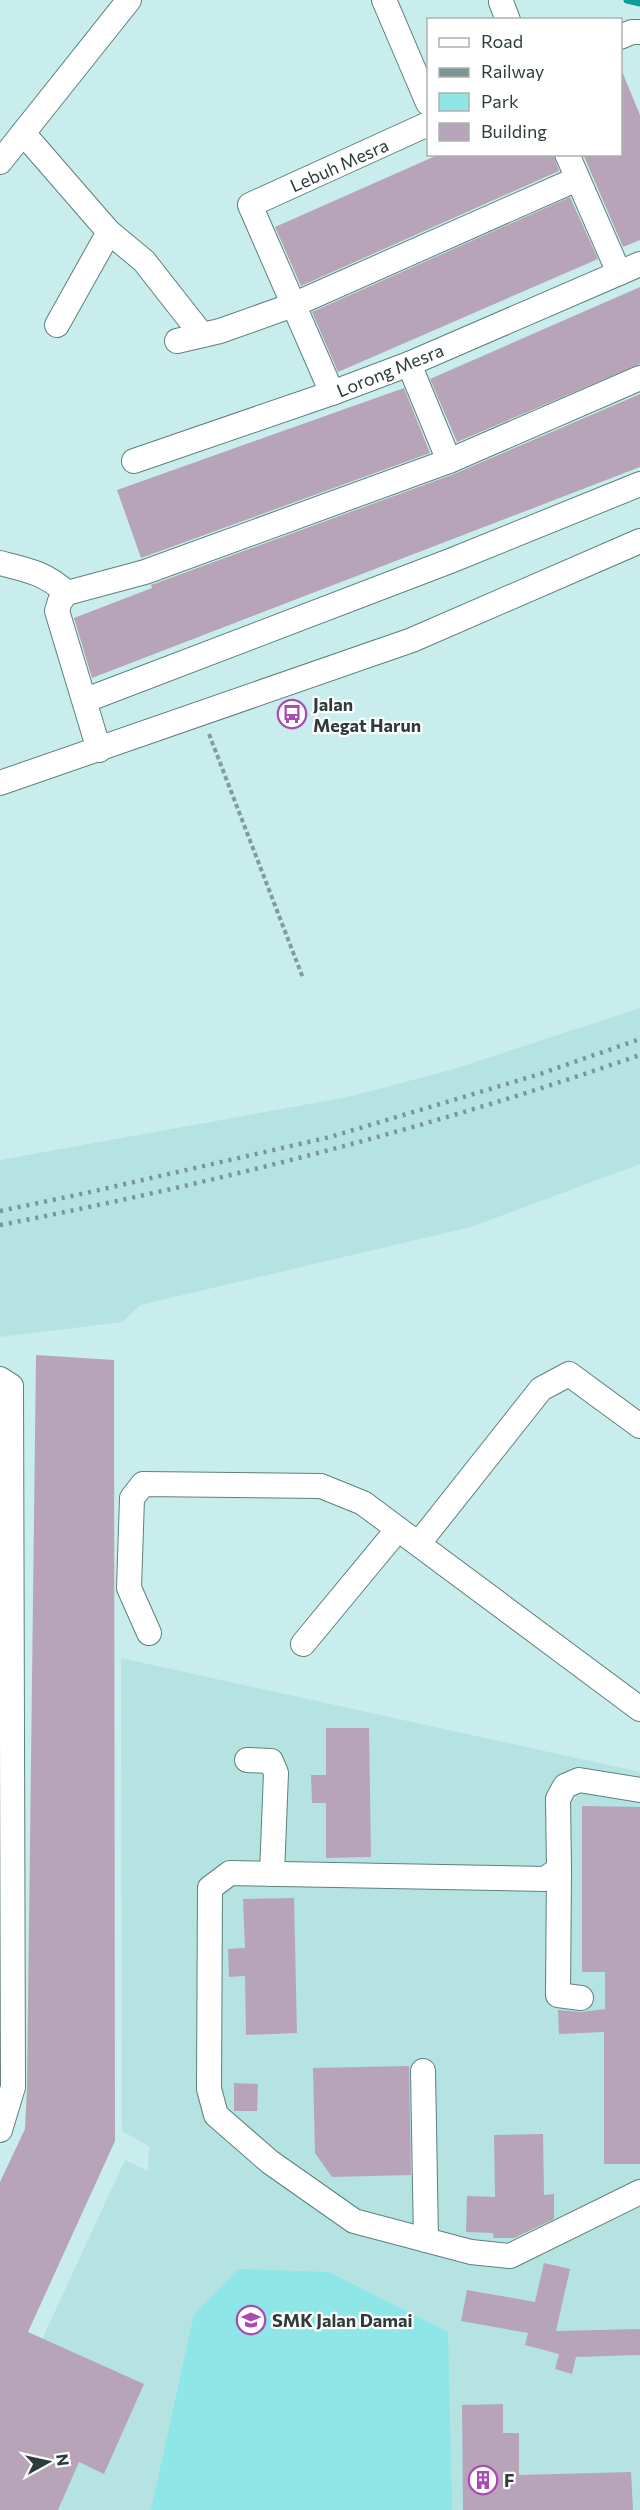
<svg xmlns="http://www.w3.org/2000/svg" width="640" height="2510" viewBox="0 0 640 2510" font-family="Commissioner,sans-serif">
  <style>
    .built { fill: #b4e3e2 }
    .green { fill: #8ee6e6 }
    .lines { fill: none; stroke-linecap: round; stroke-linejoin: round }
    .stream { stroke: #0e9d9d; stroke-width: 7 }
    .building { fill: #b8a4b9 }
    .minor-casing { stroke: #5e807f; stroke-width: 26 }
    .path { stroke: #829d9c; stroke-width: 4; stroke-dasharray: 4.5 3; stroke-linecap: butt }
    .minor { stroke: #fff; stroke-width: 24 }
    .rail { stroke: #7b9594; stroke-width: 4.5; stroke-dasharray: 3 6; stroke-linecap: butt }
    .labels { text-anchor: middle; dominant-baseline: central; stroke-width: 4.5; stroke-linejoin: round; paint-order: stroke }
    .street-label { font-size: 18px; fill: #2e3d3c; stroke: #fff }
    .poi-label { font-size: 18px; font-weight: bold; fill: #2e3d3c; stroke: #fff; text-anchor: start }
  </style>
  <rect width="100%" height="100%" fill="#c8edec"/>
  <!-- built -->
  <g class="built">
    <polygon points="640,1008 640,1164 471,1227 140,1305 122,1322 0,1337 0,1160 348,1097 454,1069"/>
    <polygon points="121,1658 640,1772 640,2510 0,2510 0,2430 125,2160 148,2171 149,2146 122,2131"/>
  </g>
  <!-- green -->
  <polygon class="green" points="238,2269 329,2272 448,2332 452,2510 151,2510 194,2314"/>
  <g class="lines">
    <!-- stream -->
    <polyline class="stream" points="627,0 640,3"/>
  </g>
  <!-- building -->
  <g class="building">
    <polygon points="621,69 640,115 640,240 623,247 583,154 621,154"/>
    <polygon points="440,154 553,154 559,171 301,286 275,227"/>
    <polygon points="570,197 598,259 338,372 312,312"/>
    <polygon points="640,287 640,364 457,442 430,379"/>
    <polygon points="404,388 430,453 141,558 117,490"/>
    <polygon points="640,394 640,467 92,678 74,618 152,588 151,585 454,474"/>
    <polygon points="36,1355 114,1360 115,2141 28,2332 144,2384 104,2474 79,2462 58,2510 0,2510 0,2182 25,2129 27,2087"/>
    <polygon points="326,1728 369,1728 371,1857 326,1858 326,1803 312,1803 311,1775 326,1775"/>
    <polygon points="582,1806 640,1807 640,2164 604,2164 604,2032 559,2034 558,2010 580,2012 605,2009 605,1972 582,1972"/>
    <polygon points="294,1898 297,2033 246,2035 245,1976 229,1977 228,1949 245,1948 243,1899"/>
    <polygon points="409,2066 411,2175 332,2177 315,2153 313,2068"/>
    <polygon points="234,2083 258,2084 257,2111 234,2111"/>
    <polygon points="543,2134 544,2195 554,2194 554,2219 514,2238 494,2238 493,2233 466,2232 467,2196 495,2197 494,2135"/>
    <polygon points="544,2263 570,2269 556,2331 640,2329 640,2355 576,2357 572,2374 555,2369 559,2354 525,2345 528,2333 461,2321 467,2290 535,2302"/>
    <polygon points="503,2404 503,2433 519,2433 519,2475 631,2472 633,2510 463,2510 462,2405"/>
  </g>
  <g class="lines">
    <!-- minor casing -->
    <g class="minor-casing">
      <g id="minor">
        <polyline points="384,0 428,103"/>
        <polyline points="501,2 508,20"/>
        <polyline points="620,37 632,32 640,32"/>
        <polyline points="23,133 109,232 57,325"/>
        <polyline points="567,154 619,273"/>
        <polyline points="0,162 129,0"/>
        <polyline points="109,232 144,261 202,335"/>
        <polyline points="177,341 220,331 293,305 577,179"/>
        <polyline points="409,364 449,461"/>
        <polyline points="332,393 250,205 428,124"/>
        <polyline points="134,461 332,393 409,364 640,264"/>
        <path d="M0,563C28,570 45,573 67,593"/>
        <polyline points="86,700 450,561 640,484"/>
        <polyline points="99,750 57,611 60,601 67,593 145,572 449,461 640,378"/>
        <polyline points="0,783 412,640 640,541"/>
        <polyline points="0,1379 11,1386 13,2087 0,2130"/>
        <polyline points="419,1543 541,1389 569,1374 640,1426"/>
        <polyline points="149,1633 129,1588 132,1498 143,1484 321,1486 363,1503 640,1709"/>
        <polyline points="303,1644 398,1529"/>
        <polyline points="247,1760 271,1761 276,1773 272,1874"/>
        <polyline points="640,1790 579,1780 565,1786 558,1799 559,1869 545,1879 230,1873 210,1888 209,2089 216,2115 270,2162 354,2221 471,2252 510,2256 640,2192"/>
        <polyline points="559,1869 558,1995 581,1998"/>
        <polyline points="423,2071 426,2240"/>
      </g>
    </g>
    <!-- path -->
    <polyline class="path" points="209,734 303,978"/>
    <!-- minor -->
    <use href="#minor" class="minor"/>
    <!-- rail -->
    <g class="rail">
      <polyline points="0,1211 86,1193 330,1137 540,1074 640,1039"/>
      <path d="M0,1225C217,1183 431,1128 640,1055"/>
    </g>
  </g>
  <!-- icons -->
  <defs>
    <g id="bus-ring" transform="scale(1.5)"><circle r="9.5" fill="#fff" stroke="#aa4ab2" stroke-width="1.5"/><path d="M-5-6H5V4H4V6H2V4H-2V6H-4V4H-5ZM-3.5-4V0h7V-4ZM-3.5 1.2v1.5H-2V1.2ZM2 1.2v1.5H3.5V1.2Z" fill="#aa4ab2"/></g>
    <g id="school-ring" transform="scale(1.5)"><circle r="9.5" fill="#fff" stroke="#aa4ab2" stroke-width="1.5"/><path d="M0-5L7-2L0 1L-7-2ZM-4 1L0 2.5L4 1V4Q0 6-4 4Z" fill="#aa4ab2"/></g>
    <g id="building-ring" transform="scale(1.5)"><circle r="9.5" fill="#fff" stroke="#aa4ab2" stroke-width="1.5"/><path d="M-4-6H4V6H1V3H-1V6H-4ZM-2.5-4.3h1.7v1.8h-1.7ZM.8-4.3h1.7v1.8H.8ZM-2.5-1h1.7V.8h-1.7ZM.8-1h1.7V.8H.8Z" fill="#aa4ab2"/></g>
  </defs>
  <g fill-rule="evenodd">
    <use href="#bus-ring" x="292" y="714"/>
    <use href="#school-ring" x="251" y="2320"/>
    <use href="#building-ring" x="483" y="2480"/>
  </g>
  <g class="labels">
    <!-- street labels -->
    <g class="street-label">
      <text transform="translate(339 165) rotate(-24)">Lebuh Mesra</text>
      <text transform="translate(390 370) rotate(-22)">Lorong Mesra</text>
    </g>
    <!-- poi labels -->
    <g class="poi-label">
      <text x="313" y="704">Jalan<tspan x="313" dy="21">Megat Harun</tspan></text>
      <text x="272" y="2320">SMK Jalan Damai</text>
      <text x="504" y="2480">F</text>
    </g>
  </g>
  <!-- legend -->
  <rect x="427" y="18" width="195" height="138" fill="#ffffff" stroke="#abb1b1" stroke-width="1.5"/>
  <rect x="439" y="38" width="30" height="9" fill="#ffffff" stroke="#abb1b1" stroke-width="1.5"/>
  <text x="481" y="48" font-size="18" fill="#2e3d3c">Road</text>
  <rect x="439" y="68" width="30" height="9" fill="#7b9594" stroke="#abb1b1" stroke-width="1.5"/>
  <text x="481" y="78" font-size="18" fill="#2e3d3c">Railway</text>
  <rect x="439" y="93" width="30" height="18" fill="#8ee6e6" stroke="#abb1b1" stroke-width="1.5"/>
  <text x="481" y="108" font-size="18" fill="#2e3d3c">Park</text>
  <rect x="439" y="123" width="30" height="18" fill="#b8a4b9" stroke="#abb1b1" stroke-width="1.5"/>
  <text x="481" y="138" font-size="18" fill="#2e3d3c">Building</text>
  <!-- north arrow -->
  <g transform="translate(48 2462) rotate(82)" stroke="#ffffff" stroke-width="4.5" paint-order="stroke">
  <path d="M0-4.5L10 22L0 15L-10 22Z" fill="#2e3d3c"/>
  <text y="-9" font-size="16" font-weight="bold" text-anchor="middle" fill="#2e3d3c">N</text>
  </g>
</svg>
